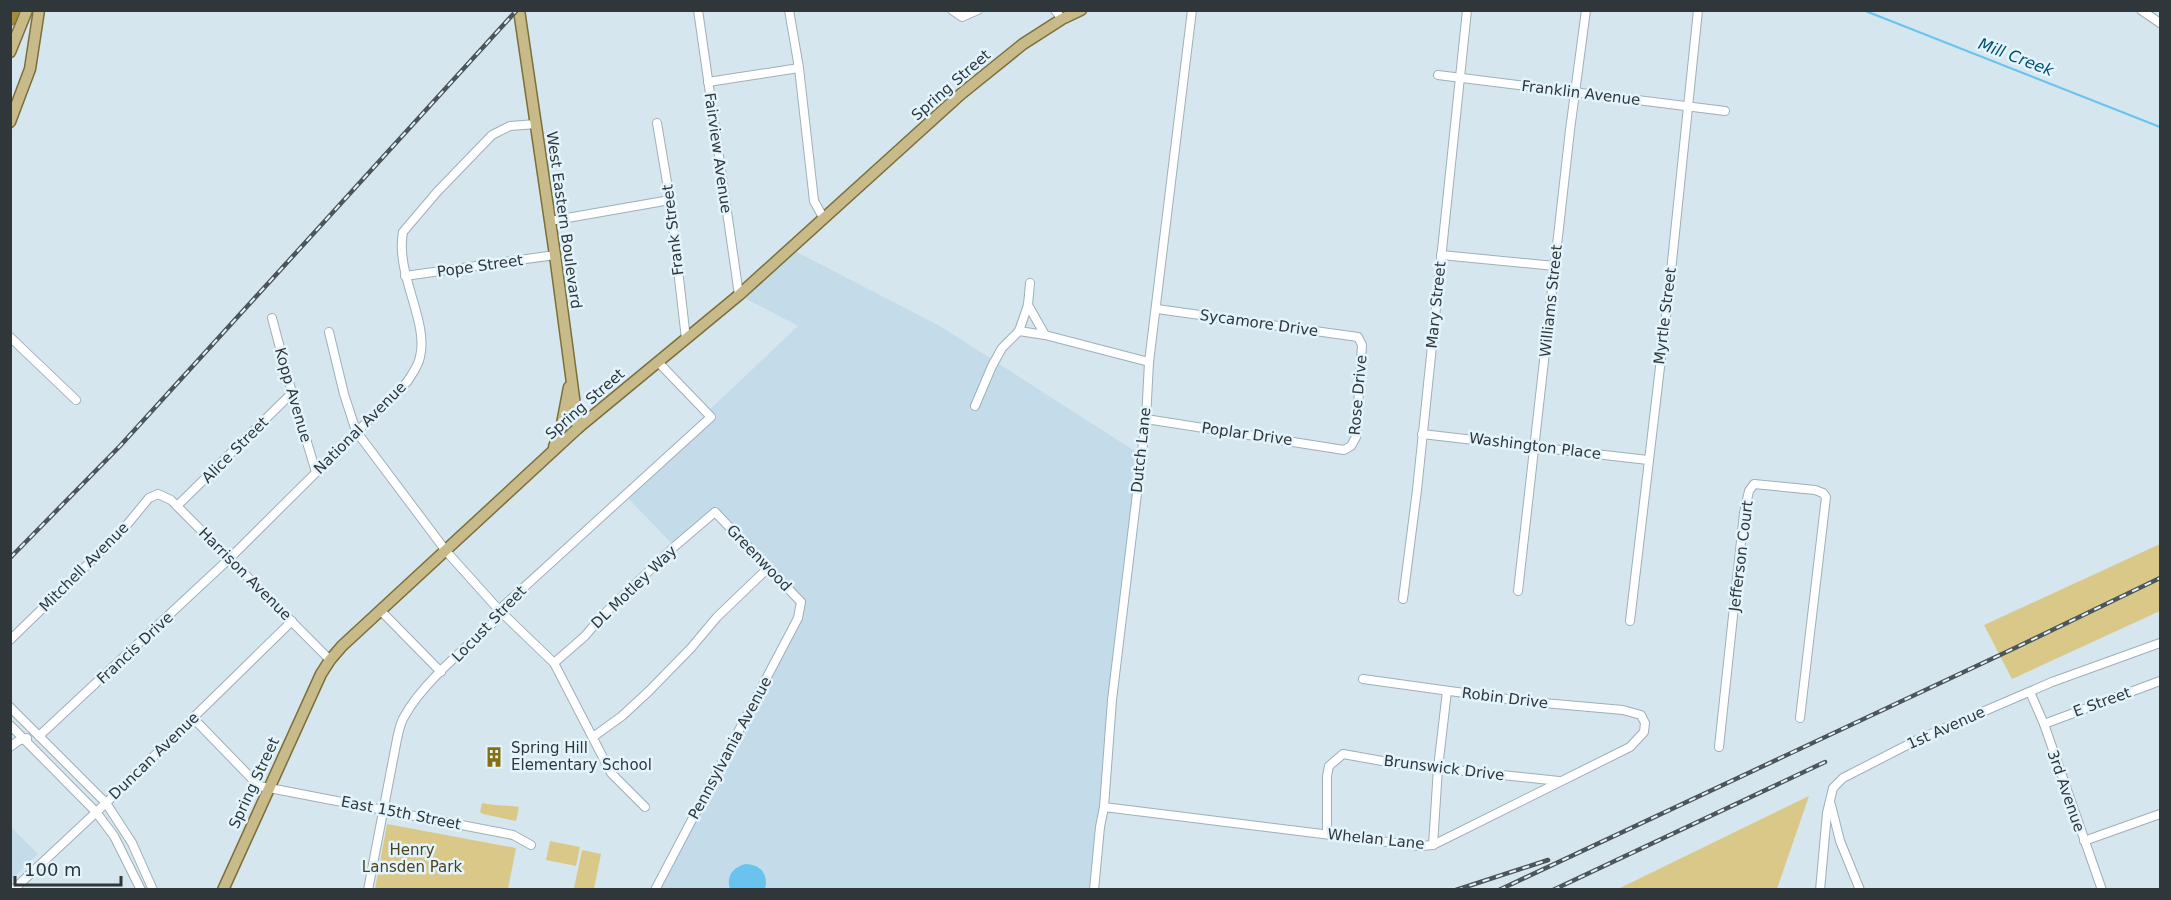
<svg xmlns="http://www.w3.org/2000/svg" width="2171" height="900" viewBox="0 0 2171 900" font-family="'DejaVu Sans',sans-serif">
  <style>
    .built { fill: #c4dcea }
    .green { fill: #dac889 }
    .water { fill: #69c3ee }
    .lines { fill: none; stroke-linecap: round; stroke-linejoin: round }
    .stream { stroke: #69c3ee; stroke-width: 2 }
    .minor-casing { stroke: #9fafb8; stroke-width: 10 }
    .major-casing { stroke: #7b6f3a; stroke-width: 13 }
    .highway-casing { stroke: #7b6f3a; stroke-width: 14 }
    .minor { stroke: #fff; stroke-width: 8 }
    .major { stroke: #c8bb89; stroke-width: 10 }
    .highway { stroke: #a38d3a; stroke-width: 12 }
    .rail-casing { stroke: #4c5559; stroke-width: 4.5 }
    .rail { stroke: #e3f4fd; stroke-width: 2; stroke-dasharray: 7; stroke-linecap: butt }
    .labels { text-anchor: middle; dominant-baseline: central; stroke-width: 5; stroke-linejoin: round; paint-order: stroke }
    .street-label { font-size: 15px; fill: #30373a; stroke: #e3f4fd }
    .poi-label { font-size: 15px; fill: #30373a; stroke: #e3f4fd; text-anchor: start }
    .park-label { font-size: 15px; fill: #4d431f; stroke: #e3f4fd }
    .water-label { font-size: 16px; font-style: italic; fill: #004f6c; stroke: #e3f4fd }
  </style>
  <rect width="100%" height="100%" fill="#d6e6ef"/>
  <!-- built -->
  <g class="built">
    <polygon points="791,249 940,326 1141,455 1093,889 655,889 802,605 716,513 677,549 625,495 710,417 706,413 798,326 739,295"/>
    <polygon points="11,827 38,854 11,880"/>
  </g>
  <!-- green -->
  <g class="green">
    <polygon points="2160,544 2160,611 2012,679 1984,625"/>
    <polygon points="1809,796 1777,889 1618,889"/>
    <path d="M482,803C495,806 505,805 519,807L516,821L483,814L480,812Z"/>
    <polygon points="387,824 516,848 508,889 375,889"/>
    <polygon points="550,841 580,847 576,866 546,860"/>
    <polygon points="582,850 601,854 594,889 574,888"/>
  </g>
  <!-- water -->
  <path class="water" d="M745,864C760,864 769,874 765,889H730C726,877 732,868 745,864Z"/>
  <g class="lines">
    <!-- stream -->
    <polyline class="stream" points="1863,10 2160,127"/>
    <!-- minor casing -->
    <g class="minor-casing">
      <g id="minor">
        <polyline points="698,10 739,295"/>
        <polyline points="789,10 799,68 814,201 824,219"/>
        <polyline points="952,10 962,17 978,10"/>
        <polyline points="1055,10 1062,19"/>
        <polyline points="2141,10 2160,23"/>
        <polyline points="1438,75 1725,111"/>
        <polyline points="708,82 799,68"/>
        <polyline points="657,123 670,200 686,339"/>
        <polyline points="550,221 670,200"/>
        <polyline points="1441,255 1555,266"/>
        <polyline points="405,276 555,255"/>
        <polyline points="1028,305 1045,335 1149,362"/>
        <polyline points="272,318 292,393 316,472"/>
        <polyline points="1019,331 1045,335"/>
        <polyline points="329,332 344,394 356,431 446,551 499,610 554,663 611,773 645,807"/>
        <polyline points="10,337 76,400"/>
        <polyline points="975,406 992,366 1002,348 1019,331 1028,305 1030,283"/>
        <polyline points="1146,419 1344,450 1351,446 1356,437 1362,345 1358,337 1157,309"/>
        <polyline points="1422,434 1648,460"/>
        <polyline points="177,506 292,393"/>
        <polyline points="1518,591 1570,130 1586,10"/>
        <polyline points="1403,599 1417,490 1467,10"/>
        <polyline points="381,611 441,672"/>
        <polyline points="1630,621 1669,291 1698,10"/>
        <polyline points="10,640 120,533 149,498 158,494 171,500 330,660"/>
        <polyline points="554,663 585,636 601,617 674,547 715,512 801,602 798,618 655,890"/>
        <polyline points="2030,692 2044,724 2102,890"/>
        <polyline points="10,707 106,803 132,843 153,890"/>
        <polyline points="193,718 259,786 513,835 531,845"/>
        <polyline points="2044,724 2160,681"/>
        <polyline points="10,725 96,812 114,836 141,890"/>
        <path d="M39,736L230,558L407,382C412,374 418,367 420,357C429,321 395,274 403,232L437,192L492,135L510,126L536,124"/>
        <polyline points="593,737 622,716 649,691 691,648 717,617 768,568"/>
        <polyline points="10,747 18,741 27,738"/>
        <polyline points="1719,747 1744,513 1749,491 1754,484 1815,490 1823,493 1826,497 1800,718"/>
        <polyline points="1831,805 1840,841 1860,890"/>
        <polyline points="1104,807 1420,846 1433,845 1630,747 1644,732 1645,723 1641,715 1623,710 1522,701 1363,679"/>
        <polyline points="1327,834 1327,776 1329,766 1343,754 1399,764 1559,781"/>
        <polyline points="2084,841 2160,814"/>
        <polyline points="1433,845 1438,768 1447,691"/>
        <polyline points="13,890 106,803 292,621"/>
        <path d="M368,890L397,739C399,731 400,723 404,717C423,682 468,646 497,619L499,610L711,417L658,362"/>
        <polyline points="1094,890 1100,827 1104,807 1112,700 1146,419 1149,362 1192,10"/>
        <polyline points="1820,890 1827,813 1833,788 1843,778 1917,740 2052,682 2160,643"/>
      </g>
    </g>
    <!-- major casing -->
    <g class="major-casing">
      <g id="major">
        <polyline points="519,10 555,255 578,428"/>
        <polyline points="10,52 27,10"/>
        <polyline points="10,122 30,69 39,10"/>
        <polyline points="554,447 562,424 569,387"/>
        <polyline points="223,890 321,674 330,660 342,646 578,428 739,295 961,94 1023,44 1062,19 1081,10"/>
      </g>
    </g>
    <!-- highway casing -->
    <g class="highway-casing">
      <polyline id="highway" points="10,19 14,10"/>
    </g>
    <!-- minor -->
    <use href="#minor" class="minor"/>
    <!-- major -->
    <use href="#major" class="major"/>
    <!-- highway -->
    <use href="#highway" class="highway"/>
    <!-- rail casing -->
    <g class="rail-casing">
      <g id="rail">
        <polyline points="10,558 120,446 517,10"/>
        <polyline points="1456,890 1548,860"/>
        <polyline points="1499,890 2017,647 2160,578"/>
        <polyline points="1553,890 1825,762"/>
      </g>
    </g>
    <!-- rail -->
    <use href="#rail" class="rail"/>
  </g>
  <!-- icons -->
  <defs>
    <g id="building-bare" transform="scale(1.62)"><path d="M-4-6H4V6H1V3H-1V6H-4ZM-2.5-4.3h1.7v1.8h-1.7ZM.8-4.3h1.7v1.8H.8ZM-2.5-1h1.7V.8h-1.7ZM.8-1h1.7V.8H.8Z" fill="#866f0f" stroke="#e3f4fd" stroke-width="2.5" paint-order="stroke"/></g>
  </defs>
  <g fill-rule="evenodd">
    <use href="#building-bare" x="494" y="757"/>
  </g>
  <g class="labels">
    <!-- street labels -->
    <g class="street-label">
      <text transform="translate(951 85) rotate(-41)">Spring Street</text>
      <text transform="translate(1581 93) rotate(7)">Franklin Avenue</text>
      <text transform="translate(718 153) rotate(82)">Fairview Avenue</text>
      <text transform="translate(564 220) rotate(82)">West Eastern Boulevard</text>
      <text transform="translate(673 230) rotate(-97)">Frank Street</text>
      <text transform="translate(480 266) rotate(-8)">Pope Street</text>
      <text transform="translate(1551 301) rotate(-84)">Williams Street</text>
      <text transform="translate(1436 305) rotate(-84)">Mary Street</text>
      <text transform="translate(1665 316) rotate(-83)">Myrtle Street</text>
      <text transform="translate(1259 323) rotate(8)">Sycamore Drive</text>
      <text transform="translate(293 395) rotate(74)">Kopp Avenue</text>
      <text transform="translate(1358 395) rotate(-85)">Rose Drive</text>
      <text transform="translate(585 404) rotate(-41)">Spring Street</text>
      <text transform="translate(360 428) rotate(-45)">National Avenue</text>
      <text transform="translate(1247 434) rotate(8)">Poplar Drive</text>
      <text transform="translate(1535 446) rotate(7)">Washington Place</text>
      <text transform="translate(235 450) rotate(-45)">Alice Street</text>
      <text transform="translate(1141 450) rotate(-84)">Dutch Lane</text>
      <text transform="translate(1741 556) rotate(-83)">Jefferson Court</text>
      <text transform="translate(759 558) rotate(46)">Greenwood</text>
      <text transform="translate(84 567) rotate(-45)">Mitchell Avenue</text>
      <text transform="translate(245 574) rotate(45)">Harrison Avenue</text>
      <text transform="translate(634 587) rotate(-44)">DL Motley Way</text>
      <text transform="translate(489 624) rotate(-46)">Locust Street</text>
      <text transform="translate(135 648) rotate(-43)">Francis Drive</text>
      <text transform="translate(1505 698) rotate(7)">Robin Drive</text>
      <text transform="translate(2102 702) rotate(-20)">E Street</text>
      <text transform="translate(1946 728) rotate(-24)">1st Avenue</text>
      <text transform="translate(730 748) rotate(-62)">Pennsylvania Avenue</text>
      <text transform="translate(154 756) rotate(-44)">Duncan Avenue</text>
      <text transform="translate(1444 768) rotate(7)">Brunswick Drive</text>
      <text transform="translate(254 783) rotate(-65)">Spring Street</text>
      <text transform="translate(2066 791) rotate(71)">3rd Avenue</text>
      <text transform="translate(401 813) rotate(11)">East 15th Street</text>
      <text transform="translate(1376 839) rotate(6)">Whelan Lane</text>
    </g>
    <!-- poi labels -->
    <g class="poi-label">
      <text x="511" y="748">Spring Hill<tspan x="511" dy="17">Elementary School</tspan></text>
    </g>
    <!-- park labels -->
    <g class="park-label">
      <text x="412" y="850">Henry<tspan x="412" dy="17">Lansden Park</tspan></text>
    </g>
    <!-- water labels -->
    <g class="water-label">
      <text transform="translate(2016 57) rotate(21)">Mill Creek</text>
    </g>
  </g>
  <!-- border -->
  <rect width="2171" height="900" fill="none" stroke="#30373a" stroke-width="24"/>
  <!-- scale -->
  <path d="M15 876v9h106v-9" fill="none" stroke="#30373a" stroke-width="3"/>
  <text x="24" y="876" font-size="18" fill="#30373a" stroke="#e3f4fd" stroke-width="4.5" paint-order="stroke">100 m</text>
</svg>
